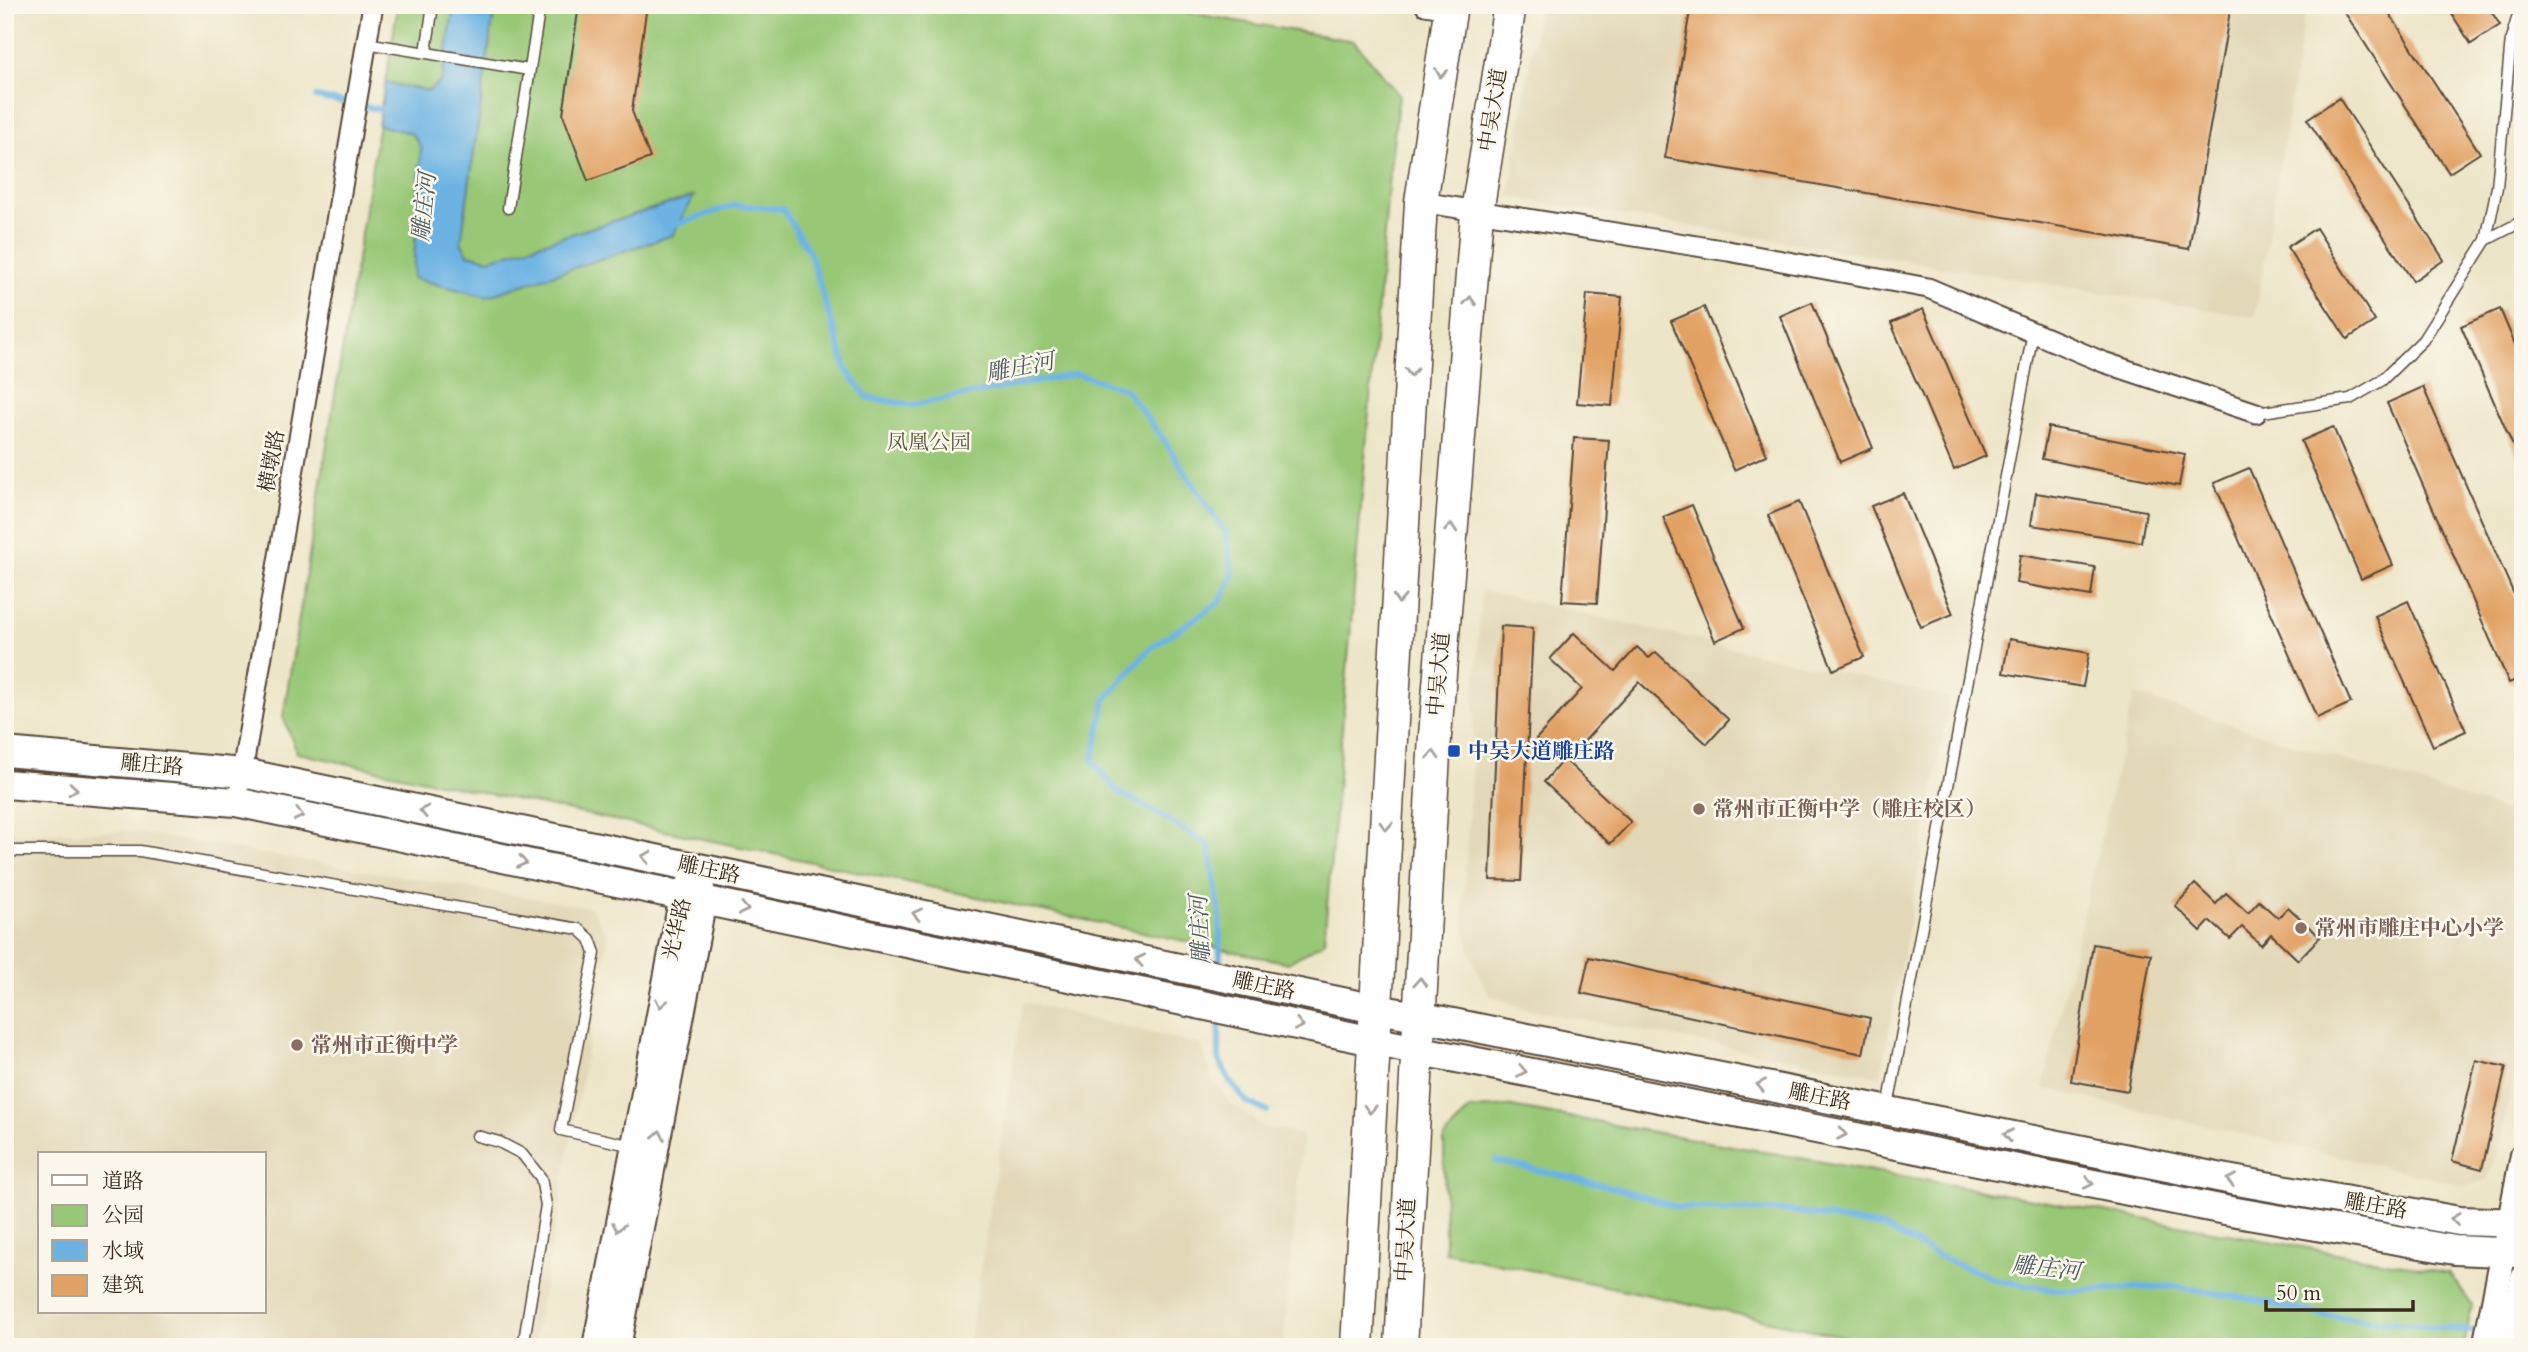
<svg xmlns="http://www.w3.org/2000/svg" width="2528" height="1352" viewBox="0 0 2528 1352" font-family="Cardo,'Noto Serif SC',serif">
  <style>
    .built { fill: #e2d7b7; fill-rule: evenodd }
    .green { fill: #98c776; stroke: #6a784a; stroke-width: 2 }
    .water { fill: #6cb3e3; stroke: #546e80; stroke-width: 2 }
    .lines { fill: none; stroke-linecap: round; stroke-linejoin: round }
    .stream { stroke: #6cb3e3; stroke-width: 6 }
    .building { fill: #e2a265 }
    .service-casing { stroke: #564638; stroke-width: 13 }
    .minor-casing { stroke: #564638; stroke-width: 23 }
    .tertiary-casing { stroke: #564638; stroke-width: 28 }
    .secondary-casing { stroke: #564638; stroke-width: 32 }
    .primary-casing { stroke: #564638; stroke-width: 35 }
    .service { stroke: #fff; stroke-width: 10 }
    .minor { stroke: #fff; stroke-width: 19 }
    .tertiary { stroke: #fff; stroke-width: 24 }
    .secondary { stroke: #fff; stroke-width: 28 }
    .primary { stroke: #fff; stroke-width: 32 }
    .oneway { stroke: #a79f9a }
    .transit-dot { fill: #1a4fb4; stroke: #fbf7ec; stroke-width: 2.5 }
    .education-dot { fill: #8d6e63; stroke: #fbf7ec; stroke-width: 2.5 }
    .labels { text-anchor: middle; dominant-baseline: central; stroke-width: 5; stroke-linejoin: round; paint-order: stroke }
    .street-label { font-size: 21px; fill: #3b2a1e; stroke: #fbf7ec }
    .park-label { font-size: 21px; fill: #575938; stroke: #fbf7ec }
    .transit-label { font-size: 21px; font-weight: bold; fill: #164399; stroke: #fbf7ec; text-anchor: start }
    .education-label { font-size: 21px; font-weight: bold; fill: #785e54; stroke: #fbf7ec; text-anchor: start }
    .water-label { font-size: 23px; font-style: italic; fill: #4c5a63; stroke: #fbf7ec }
  </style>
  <rect width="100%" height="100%" fill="#fbf7ec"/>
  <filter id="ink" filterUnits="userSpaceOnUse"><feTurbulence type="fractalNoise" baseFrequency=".0143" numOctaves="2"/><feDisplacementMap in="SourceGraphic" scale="14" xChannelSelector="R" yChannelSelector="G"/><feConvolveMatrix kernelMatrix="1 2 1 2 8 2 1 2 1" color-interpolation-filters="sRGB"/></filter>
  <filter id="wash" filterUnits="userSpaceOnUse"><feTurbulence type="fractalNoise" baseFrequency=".00686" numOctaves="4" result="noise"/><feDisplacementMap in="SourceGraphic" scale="28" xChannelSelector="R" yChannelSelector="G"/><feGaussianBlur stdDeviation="1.57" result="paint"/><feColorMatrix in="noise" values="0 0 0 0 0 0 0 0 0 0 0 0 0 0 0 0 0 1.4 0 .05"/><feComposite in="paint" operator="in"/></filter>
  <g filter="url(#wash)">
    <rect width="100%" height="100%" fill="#ede5c8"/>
    <!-- built -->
    <g class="built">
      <polygon points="1539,5 2306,5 2255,317 1509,197"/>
      <polygon points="1481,590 1950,698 1881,1076 1525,1009 1489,995 1471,956 1463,920"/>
      <polygon points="2134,694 2523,816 2523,1040 2495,1161 2486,1180 2467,1186 2043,1088"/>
      <path d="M127,831L591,908L608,935L533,1347H5V834ZM40,1154H264V1312H40Z"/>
      <polygon points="1023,1002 1202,1045 1213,1083 1231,1104 1262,1127 1303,1134 1283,1347 968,1347"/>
    </g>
    <!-- green -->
    <g class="green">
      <polygon points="398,5 1143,5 1354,41 1399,95 1389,176 1324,942 1288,963 297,753 283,717"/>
      <polygon points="1506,1106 2449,1273 2472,1305 2464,1347 1893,1347 1445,1252 1444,1138 1469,1110"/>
    </g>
    <!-- water -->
    <polygon class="water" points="454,5 495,5 461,242 468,254 490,259 694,196 673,235 486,297 413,278 421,147 411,133 378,125 385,83 429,91 442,80"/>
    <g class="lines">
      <!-- stream -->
      <g class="stream">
        <polyline points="316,97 389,111"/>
        <polyline points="672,226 735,205 783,209 810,254 847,371 868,398 913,405 1077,374 1125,389 1162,437 1225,532 1233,575 1220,602 1150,648 1105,700 1093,761 1117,791 1154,811 1209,846 1220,915 1220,968"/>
        <polyline points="1219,1017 1219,1060 1230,1081 1248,1103 1267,1111"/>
        <polyline points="1496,1161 1616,1188 1676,1207 1723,1210 1791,1211 1882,1227 1945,1259 2000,1281 2067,1291 2174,1286 2255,1300 2322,1315 2482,1332"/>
      </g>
    </g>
    <g id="blocks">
      <!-- building -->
      <g class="building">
        <polygon points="579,5 647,5 632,111 650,158 588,181 563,115"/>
        <polygon points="1691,5 2231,5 2189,249 1665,158"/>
        <polygon points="2340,5 2384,5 2480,153 2449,173"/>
        <polygon points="2446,5 2487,5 2500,25 2471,44"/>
        <polygon points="2339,98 2444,260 2413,281 2307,119"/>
        <polygon points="2316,228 2375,321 2347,339 2287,247"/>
        <polygon points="1587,294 1622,297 1612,406 1577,403"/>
        <polygon points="1812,302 1873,448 1840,462 1780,316"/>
        <polygon points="1704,307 1767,455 1734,470 1671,321"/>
        <polygon points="1923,309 1986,456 1954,470 1891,323"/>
        <polygon points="2500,309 2523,363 2523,469 2461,326"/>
        <polygon points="2423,387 2523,615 2523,677 2509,683 2387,403"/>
        <polygon points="2048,427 2185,454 2179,486 2042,459"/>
        <polygon points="2333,427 2393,565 2361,579 2301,441"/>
        <polygon points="1574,438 1609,440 1597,603 1562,601"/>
        <polygon points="2249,468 2351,703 2317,718 2214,483"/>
        <polygon points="1903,493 1953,614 1921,627 1871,506"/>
        <polygon points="2036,493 2146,511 2141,542 2031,525"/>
        <polygon points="1799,502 1864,657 1833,670 1768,515"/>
        <polygon points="1692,505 1744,628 1715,641 1663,517"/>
        <polygon points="2020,555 2095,567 2091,596 2016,583"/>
        <polygon points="2408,601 2466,731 2433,746 2375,616"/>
        <polygon points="1501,626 1533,628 1521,881 1490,880"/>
        <polygon points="1574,633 1615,671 1637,647 1649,658 1656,652 1729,720 1707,744 1639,682 1566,761 1631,822 1610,844 1544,782 1561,762 1536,739 1582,689 1550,659"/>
        <polygon points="2009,639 2089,653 2083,687 2003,673"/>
        <polygon points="2195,884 2216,904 2226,893 2248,913 2259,901 2278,918 2288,907 2320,937 2298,960 2271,934 2261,945 2242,927 2230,939 2210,921 2201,931 2175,906"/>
        <polygon points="2093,944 2151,954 2128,1091 2071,1081"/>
        <polygon points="1589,957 1870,1018 1863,1054 1581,993"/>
        <polygon points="2476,1060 2506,1067 2482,1169 2452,1161"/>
      </g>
    </g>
  </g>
  <g filter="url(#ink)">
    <use href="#blocks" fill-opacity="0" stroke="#564638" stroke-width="2"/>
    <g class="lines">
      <!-- service casing -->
      <g class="service-casing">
        <g id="service">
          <polyline points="366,43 529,70"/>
          <polyline points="426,52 433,5"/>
          <polyline points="508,208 540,5"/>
          <polyline points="2486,240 2523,221"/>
          <polyline points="2256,413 2350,399 2381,381 2423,340 2486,240 2497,187 2511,39 2521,5"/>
          <polyline points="5,851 140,851 579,929 590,939 595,953 561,1130 633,1146"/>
          <polyline points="1888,1107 2033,332"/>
          <polyline points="477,1136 499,1142 522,1154 541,1178 546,1205 523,1347"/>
        </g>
      </g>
      <!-- minor casing -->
      <g class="minor-casing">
        <g id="minor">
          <polyline points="1425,5 1450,9"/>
          <polyline points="1421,202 1728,251 1928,288 2103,362 2256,413"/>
          <polyline points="240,784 373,5"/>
        </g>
      </g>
      <!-- tertiary casing -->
      <g class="tertiary-casing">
        <g id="tertiary">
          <polyline points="595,1347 682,896 691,881"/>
          <polyline points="618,1347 704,900 701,883"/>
          <polyline points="2485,1347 2523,1155"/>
          <polyline points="2508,1347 2523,1278"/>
        </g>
      </g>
      <!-- secondary casing -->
      <g class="secondary-casing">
        <g id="secondary">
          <polyline points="5,752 243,773 1376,1009 1418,1016 2232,1180 2459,1221 2523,1223"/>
          <polyline points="5,784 236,802 1416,1050 2225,1210 2455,1250 2523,1253"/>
        </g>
      </g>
      <!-- primary casing -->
      <g class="primary-casing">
        <g id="primary">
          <polyline points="1357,1347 1421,202 1451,5"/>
          <polyline points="1401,1347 1435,736 1477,212 1510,5"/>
        </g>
      </g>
      <!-- service -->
      <use href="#service" class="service"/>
      <!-- minor -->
      <use href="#minor" class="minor"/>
      <!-- tertiary -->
      <use href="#tertiary" class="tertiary"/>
      <!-- secondary -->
      <use href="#secondary" class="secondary"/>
      <!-- primary -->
      <use href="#primary" class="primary"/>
    </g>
    <!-- one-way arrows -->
    <defs><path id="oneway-chevron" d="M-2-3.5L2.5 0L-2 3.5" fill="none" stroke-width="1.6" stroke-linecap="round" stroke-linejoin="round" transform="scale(1.75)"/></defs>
    <g class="oneway">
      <use href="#oneway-chevron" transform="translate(1441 73) rotate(99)"/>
      <use href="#oneway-chevron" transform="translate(1470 301) rotate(-85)"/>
      <use href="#oneway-chevron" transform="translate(1411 372) rotate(93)"/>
      <use href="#oneway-chevron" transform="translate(1451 528) rotate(-85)"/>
      <use href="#oneway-chevron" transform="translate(1399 599) rotate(93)"/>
      <use href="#oneway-chevron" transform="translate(1433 755) rotate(-87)"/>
      <use href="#oneway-chevron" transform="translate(73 789) rotate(5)"/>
      <use href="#oneway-chevron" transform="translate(424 811) rotate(-168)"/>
      <use href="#oneway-chevron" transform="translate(299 815) rotate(12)"/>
      <use href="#oneway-chevron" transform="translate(1386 826) rotate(93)"/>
      <use href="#oneway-chevron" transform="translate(646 857) rotate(-168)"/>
      <use href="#oneway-chevron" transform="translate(522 862) rotate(12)"/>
      <use href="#oneway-chevron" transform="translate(744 909) rotate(12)"/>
      <use href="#oneway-chevron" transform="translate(917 914) rotate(-168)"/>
      <use href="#oneway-chevron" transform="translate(1140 960) rotate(-168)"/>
      <use href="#oneway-chevron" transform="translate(1420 982) rotate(-87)"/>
      <use href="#oneway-chevron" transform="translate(661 1003) rotate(101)"/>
      <use href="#oneway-chevron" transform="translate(1299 1025) rotate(12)"/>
      <use href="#oneway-chevron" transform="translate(1522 1071) rotate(11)"/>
      <use href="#oneway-chevron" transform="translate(1761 1085) rotate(-169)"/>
      <use href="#oneway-chevron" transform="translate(1370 1109) rotate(93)"/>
      <use href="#oneway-chevron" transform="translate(1842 1134) rotate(11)"/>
      <use href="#oneway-chevron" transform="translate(659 1135) rotate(-79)"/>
      <use href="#oneway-chevron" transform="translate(2008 1135) rotate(-169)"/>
      <use href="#oneway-chevron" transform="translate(2231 1180) rotate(-169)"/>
      <use href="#oneway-chevron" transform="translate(2089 1183) rotate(11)"/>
      <use href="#oneway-chevron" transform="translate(2455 1219) rotate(-172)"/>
      <use href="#oneway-chevron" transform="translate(618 1227) rotate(101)"/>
    </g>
  </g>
  <!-- markers -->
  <rect class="transit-dot" x="1447" y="744" width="14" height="14" rx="3.5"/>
  <g class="education-dot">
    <circle cx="1699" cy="809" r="7"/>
    <circle cx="2301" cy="928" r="7"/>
    <circle cx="297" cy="1045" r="7"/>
  </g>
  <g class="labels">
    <!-- street labels -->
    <g class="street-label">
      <text transform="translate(1493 110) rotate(-81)">中吴大道</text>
      <text transform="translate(272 461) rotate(-80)">横墩路</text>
      <text transform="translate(1439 674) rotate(-85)">中吴大道</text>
      <text transform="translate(152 765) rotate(5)">雕庄路</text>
      <text transform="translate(709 870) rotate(12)">雕庄路</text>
      <text transform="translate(677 929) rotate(-77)">光华路</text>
      <text transform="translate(1264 986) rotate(12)">雕庄路</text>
      <text transform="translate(1820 1097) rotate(11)">雕庄路</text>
      <text transform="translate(2376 1206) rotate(10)">雕庄路</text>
      <text transform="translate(1406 1240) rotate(-87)">中吴大道</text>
    </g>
    <!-- park labels -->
    <g class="park-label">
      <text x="929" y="442">凤凰公园</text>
    </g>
    <!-- transit labels -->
    <g class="transit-label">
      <text x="1468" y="751">中吴大道雕庄路</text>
    </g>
    <!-- education labels -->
    <g class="education-label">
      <text x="1713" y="809">常州市正衡中学（雕庄校区）</text>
      <text x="2315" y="928">常州市雕庄中心小学</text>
      <text x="311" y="1045">常州市正衡中学</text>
    </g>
    <!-- water labels -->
    <g class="water-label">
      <text transform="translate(424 207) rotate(-84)">雕庄河</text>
      <text transform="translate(1020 367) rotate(-11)">雕庄河</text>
      <text transform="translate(1200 930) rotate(-93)">雕庄河</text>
      <text transform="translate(2046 1268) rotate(6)">雕庄河</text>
    </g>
  </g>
  <!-- margin -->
  <rect width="2528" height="1352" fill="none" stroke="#fbf7ec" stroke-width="28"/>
  <!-- legend -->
  <rect x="38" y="1152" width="228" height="161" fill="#fbf7ec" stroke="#aea59a" stroke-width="2"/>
  <rect x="52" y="1175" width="35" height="10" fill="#ffffff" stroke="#aea59a" stroke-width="2"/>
  <text x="102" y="1188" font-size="21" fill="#3b2a1e">道路</text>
  <rect x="52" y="1205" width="35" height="21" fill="#98c776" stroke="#aea59a" stroke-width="2"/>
  <text x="102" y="1222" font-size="21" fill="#3b2a1e">公园</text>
  <rect x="52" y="1240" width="35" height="21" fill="#6cb3e3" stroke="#aea59a" stroke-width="2"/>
  <text x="102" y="1258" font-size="21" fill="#3b2a1e">水域</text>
  <rect x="52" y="1275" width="35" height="21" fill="#e2a265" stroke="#aea59a" stroke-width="2"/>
  <text x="102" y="1292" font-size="21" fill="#3b2a1e">建筑</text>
  <!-- scale -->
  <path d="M2266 1300v10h147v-10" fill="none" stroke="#3b2a1e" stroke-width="3.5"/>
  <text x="2276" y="1300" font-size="21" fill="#3b2a1e" stroke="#fbf7ec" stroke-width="5" paint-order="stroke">50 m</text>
</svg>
